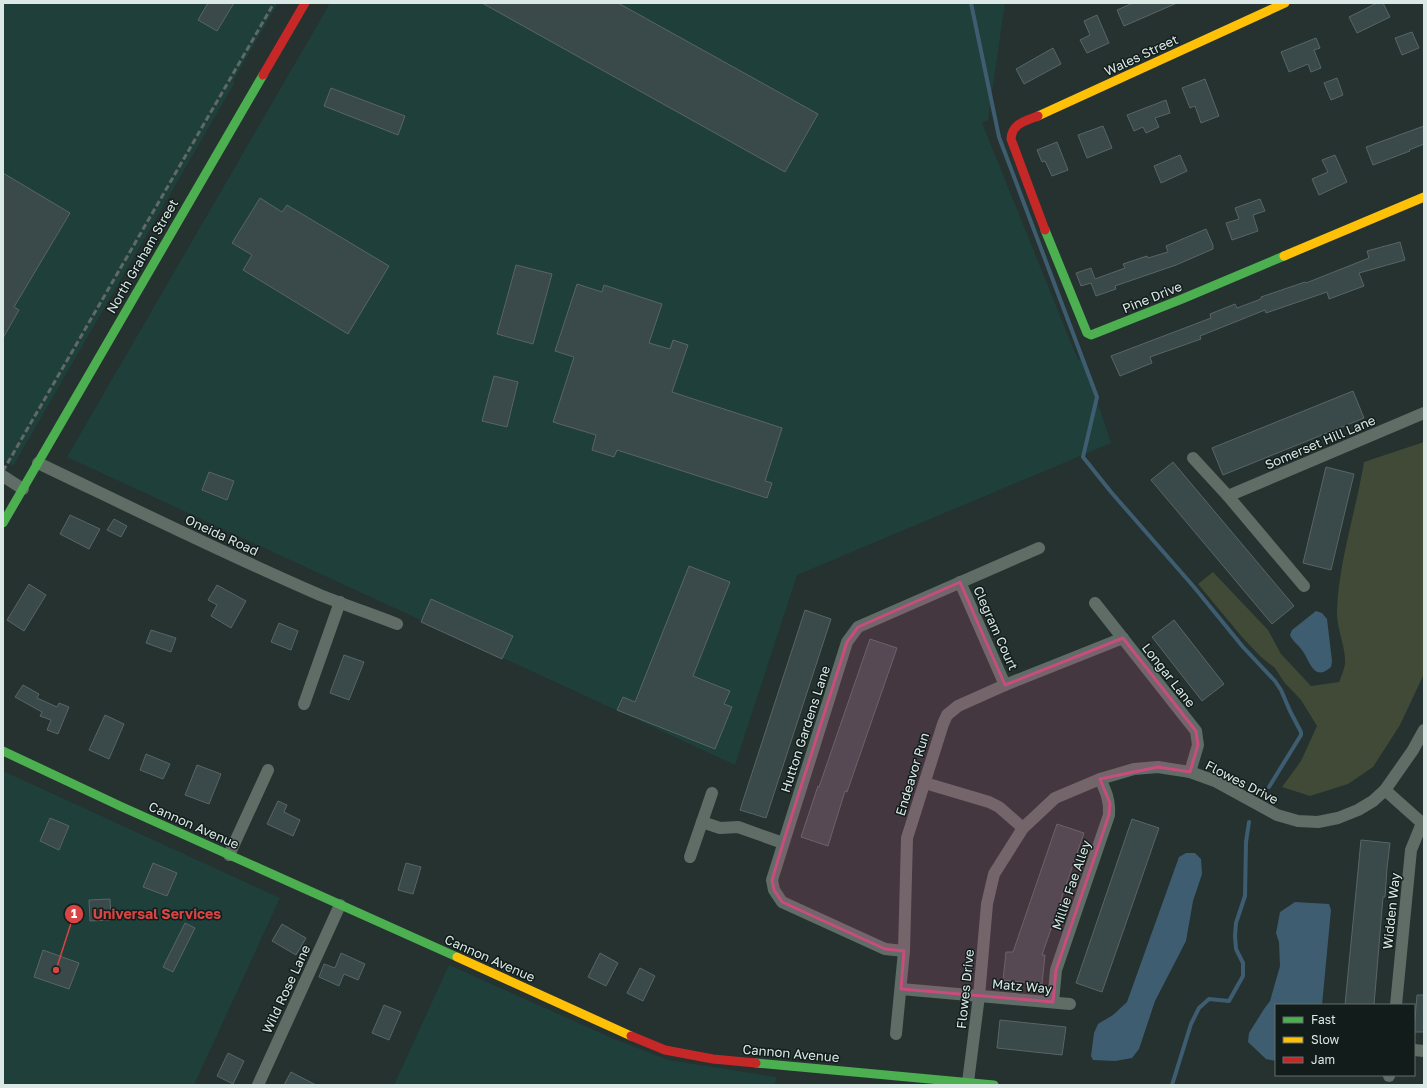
<svg xmlns="http://www.w3.org/2000/svg" width="1427" height="1088" viewBox="0 0 1427 1088" font-family="'Golos Text',sans-serif">
  <style>
    .built { fill: #1e3f3a }
    .green { fill: #414a37 }
    .water { fill: #3e5d71 }
    .lines { fill: none; stroke-linecap: round; stroke-linejoin: round }
    .stream { stroke: #3e5d71; stroke-width: 4 }
    .building { fill: #3a4949; stroke: #5a6565 }
    .street { stroke: #606c66; stroke-width: 12 }
    .fast { stroke: #4caf50; stroke-width: 9 }
    .slow { stroke: #ffc107; stroke-width: 9 }
    .jam { stroke: #c62828; stroke-width: 9 }
    .rail { stroke: #606966; stroke-width: 3; stroke-dasharray: 6 3; stroke-linecap: butt }
    .marked { fill: #c84c7e; fill-opacity: 0.2; stroke: #c84c7e; stroke-width: 3; stroke-linejoin: round }
    .labels { text-anchor: middle; dominant-baseline: central; stroke-width: 3; stroke-linejoin: round; paint-order: stroke }
    .street-label { font-size: 13px; fill: #dae9e6; stroke: #121d1b }
    .leader { fill: none; stroke: #d74544; stroke-width: 1.5 }
    .callout-dot { fill: #d74544; stroke: #121d1b; stroke-width: 1.5 }
    .mark-label { font-size: 12px; text-anchor: middle; font-weight: bold; fill: #fff }
    .callout-label { font-size: 14px; text-anchor: middle; font-weight: bold; fill: #d74544; stroke: #121d1b; stroke-width: 3; stroke-linejoin: round; paint-order: stroke }
  </style>
  <rect width="100%" height="100%" fill="#253230"/>
  <!-- built -->
  <g class="built">
    <polygon points="3,3 278,3 233,81 235,82 13,466 3,460"/>
    <polygon points="330,3 1005,3 988,120 982,123 1078,360 1083,358 1111,443 797,575 735,765 67,457"/>
    <polygon points="3,771 280,898 194,1085 3,1085"/>
    <polygon points="449,965 612,1038 668,1060 777,1077 774,1085 394,1085"/>
  </g>
  <!-- green -->
  <path class="green" d="M1424,442V673L1423,676L1400,725L1373,767L1348,784L1310,796L1282,787L1301,761L1317,726L1301,700L1284,682L1275,668L1261,657L1242,637L1198,584L1213,572L1268,630L1281,654L1311,686L1339,682C1341,677 1344,670 1345,664C1346,646 1336,628 1337,610C1339,560 1356,511 1364,462Z"/>
  <!-- water -->
  <g class="water">
    <path d="M1316,611L1322,613L1327,619L1332,661L1331,667C1315,681 1311,665 1304,653C1300,646 1293,642 1290,635L1292,630Z"/>
    <polygon points="1186,853 1195,853 1201,859 1202,874 1193,901 1186,941 1155,1001 1139,1049 1132,1058 1115,1061 1093,1060 1091,1056 1094,1033 1098,1024 1113,1015 1127,1002 1179,857"/>
    <polygon points="1295,902 1329,904 1331,910 1322,1005 1276,1005 1276,1061 1266,1059 1248,1042 1249,1033 1264,1009 1270,1001 1280,966 1279,942 1276,933 1280,912"/>
  </g>
  <g class="lines">
    <!-- stream -->
    <g class="stream">
      <polyline points="971,3 999,137 1097,397 1083,457 1111,492 1194,587 1243,647 1275,681 1281,690 1290,711 1301,732 1301,735 1269,787"/>
      <polyline points="1172,1085 1191,1024 1199,1008 1209,999 1229,1001 1243,976 1243,963 1236,949 1235,936 1236,923 1245,896 1246,842 1249,822"/>
    </g>
  </g>
  <!-- building -->
  <g class="building">
    <polygon points="208,3 234,3 217,31 198,20"/>
    <polygon points="482,3 618,3 818,114 785,172"/>
    <polygon points="1133,3 1177,3 1124,26 1117,10"/>
    <polygon points="1377,3 1383,3 1390,17 1357,33 1349,17"/>
    <polygon points="1097,15 1109,43 1087,53 1080,40 1090,35 1084,21"/>
    <polygon points="1412,32 1419,48 1402,55 1395,38"/>
    <polygon points="1316,38 1320,48 1314,50 1321,68 1311,72 1308,64 1289,72 1281,52"/>
    <polygon points="1053,48 1061,64 1024,84 1016,69"/>
    <polygon points="1337,78 1343,95 1331,100 1324,83"/>
    <polygon points="1205,79 1219,116 1201,123 1195,106 1190,108 1182,88"/>
    <polygon points="331,88 405,116 398,135 324,106"/>
    <polygon points="1166,100 1170,113 1155,118 1159,127 1146,133 1143,127 1134,131 1127,115"/>
    <polygon points="1103,126 1112,148 1087,158 1078,135"/>
    <polygon points="1424,126 1424,144 1409,150 1410,151 1373,165 1366,147"/>
    <polygon points="1057,142 1068,170 1052,176 1045,161 1042,162 1037,150"/>
    <polygon points="1180,155 1187,171 1161,183 1154,166"/>
    <polygon points="1335,155 1347,182 1319,195 1312,179 1328,172 1322,160"/>
    <polygon points="3,173 70,213 14,307 19,310 3,338"/>
    <polygon points="260,198 282,212 287,205 389,266 348,334 243,270 252,255 232,243"/>
    <polygon points="1260,199 1265,211 1253,215 1258,231 1232,240 1226,223 1239,219 1235,208"/>
    <polygon points="1206,229 1213,245 1213,249 1176,265 1115,286 1116,289 1096,296 1091,283 1081,286 1076,273 1091,268 1095,279 1125,268 1123,264 1147,256 1148,258 1168,252 1166,246"/>
    <polygon points="1400,242 1405,260 1359,273 1364,286 1329,299 1327,292 1266,313 1265,310 1200,336 1201,339 1150,357 1152,363 1120,376 1111,356 1211,318 1210,314 1235,304 1237,308 1261,299 1261,297 1305,282 1306,283 1369,258 1367,251"/>
    <polygon points="516,265 552,274 533,344 497,334"/>
    <polygon points="577,284 602,292 604,285 662,304 649,343 670,349 673,340 688,345 672,392 782,428 765,481 772,483 767,498 617,450 614,457 592,450 596,435 553,422 574,357 555,351"/>
    <polygon points="494,376 518,382 507,427 482,421"/>
    <polygon points="1353,391 1364,418 1223,475 1212,448"/>
    <polygon points="1173,462 1294,606 1272,624 1151,480"/>
    <polygon points="1326,467 1354,474 1331,570 1303,563"/>
    <polygon points="209,472 234,481 227,500 202,490"/>
    <polygon points="70,515 100,529 89,549 60,534"/>
    <polygon points="114,519 127,526 121,537 107,530"/>
    <polygon points="689,566 730,582 693,676 730,691 724,704 732,707 715,749 617,710 623,697 635,702"/>
    <polygon points="29,584 46,595 24,631 7,620"/>
    <polygon points="217,585 246,601 231,628 211,616 217,605 208,600"/>
    <polygon points="431,599 513,636 502,659 421,622"/>
    <polygon points="805,610 831,619 766,818 740,810"/>
    <polygon points="1174,620 1224,684 1202,701 1152,637"/>
    <polygon points="279,623 298,631 291,650 271,642"/>
    <polygon points="151,630 176,638 171,652 146,643"/>
    <polygon points="870,639 897,648 847,792 845,791 828,846 801,837 818,786 819,787"/>
    <polygon points="344,655 364,662 349,700 330,693"/>
    <polygon points="23,685 39,694 37,698 57,707 59,703 69,707 58,734 47,730 51,720 40,716 42,712 15,697"/>
    <polygon points="105,715 124,724 109,759 89,750"/>
    <polygon points="146,754 170,764 163,779 140,770"/>
    <polygon points="197,765 221,774 209,804 185,795"/>
    <polygon points="278,801 287,805 284,812 300,820 293,836 267,824"/>
    <polygon points="50,818 69,826 59,850 40,841"/>
    <polygon points="1132,819 1159,828 1102,992 1076,983"/>
    <polygon points="1057,824 1084,833 1042,955 1045,955 1042,984 1003,980 1006,952 1013,952"/>
    <polygon points="1361,840 1390,843 1387,868 1385,897 1383,897 1374,1005 1345,1005"/>
    <polygon points="153,863 177,873 167,896 143,887"/>
    <polygon points="406,863 421,867 413,894 398,890"/>
    <polygon points="110,899 111,920 90,921 89,900"/>
    <polygon points="185,923 195,928 173,972 163,967"/>
    <polygon points="282,924 306,938 296,955 272,941"/>
    <polygon points="43,950 79,963 69,989 34,977"/>
    <polygon points="341,953 365,964 358,980 344,974 339,986 319,977 324,964 335,968"/>
    <polygon points="600,953 618,963 606,986 588,977"/>
    <polygon points="640,968 655,976 643,1001 627,993"/>
    <polygon points="1417,995 1424,995 1424,1032 1414,1032"/>
    <polygon points="384,1005 401,1012 389,1040 372,1033"/>
    <polygon points="1000,1020 1066,1027 1062,1055 997,1048"/>
    <polygon points="228,1053 244,1061 233,1084 217,1076"/>
    <polygon points="291,1072 316,1085 284,1085"/>
  </g>
  <g class="lines">
    <!-- street -->
    <g class="street">
      <polyline points="1193,458 1228,496 1304,586"/>
      <path d="M38,463C132,508 225,554 320,595C345,605 371,614 397,624"/>
      <polyline points="3,476 23,489"/>
      <polyline points="1228,496 1424,413"/>
      <polyline points="960,582 1005,685"/>
      <polyline points="1095,603 1196,731 1198,745 1190,772"/>
      <polyline points="304,704 340,602"/>
      <polyline points="925,783 989,802 999,807 1023,828"/>
      <polyline points="1385,790 1422,823"/>
      <polyline points="702,822 720,828 738,827 783,843"/>
      <polyline points="229,855 268,770"/>
      <polyline points="690,857 712,793"/>
      <polyline points="904,951 885,949 782,902 774,890 772,880 847,642 858,627 1039,548"/>
      <polyline points="901,989 1070,1004"/>
      <path d="M1053,1002L1056,970L1109,815C1110,801 1106,791 1100,779"/>
      <polyline points="1396,1005 1411,850 1422,823 1424,822"/>
      <polyline points="896,1034 904,951 907,838 943,724 947,715 958,706 1005,685 1123,638"/>
      <polyline points="1414,1050 1424,1051"/>
      <polyline points="1389,1076 1389,1075"/>
      <polyline points="968,1082 979,996 987,904 994,874 1023,828 1055,798 1100,779 1134,769 1158,767 1190,772 1215,781 1277,815 1298,821 1318,822 1338,818 1358,810 1373,801 1385,790 1413,750 1424,730"/>
      <polyline points="258,1085 340,905"/>
    </g>
    <!-- fast -->
    <g class="fast">
      <polyline points="1045,230 1087,333 1091,335 1182,299 1284,256"/>
      <polyline points="3,523 263,75"/>
      <polyline points="3,751 120,806 457,957"/>
      <polyline points="756,1063 994,1085"/>
    </g>
    <!-- slow -->
    <g class="slow">
      <polyline points="1038,116 1285,3"/>
      <polyline points="1284,256 1424,197"/>
      <polyline points="457,957 631,1036"/>
    </g>
    <!-- jam -->
    <g class="jam">
      <polyline points="263,75 305,3"/>
      <path d="M1038,116C1026,121 1012,123 1011,139L1045,230"/>
      <polyline points="631,1036 665,1050 713,1059 756,1063"/>
    </g>
    <!-- rail -->
    <polyline class="rail" points="3,471 274,3"/>
  </g>
  <!-- marked area -->
  <path class="marked" d="M960,582L1005,685L1123,638L1196,731L1198,745L1190,772L1158,767L1100,779L1110,803L1109,815L1056,970L1053,1002L901,989L904,951L885,949L782,902L774,890L772,880L783,843L847,642L858,627Z"/>
  <g class="labels">
    <!-- street labels -->
    <g class="street-label">
      <text transform="translate(1141 55) rotate(-25)">Wales Street</text>
      <text transform="translate(142 256) rotate(-60)">North Graham Street</text>
      <text transform="translate(1152 297) rotate(-22)">Pine Drive</text>
      <text transform="translate(1320 442) rotate(-23)">Somerset Hill Lane</text>
      <text transform="translate(222 535) rotate(25)">Oneida Road</text>
      <text transform="translate(996 628) rotate(66)">Clegram Court</text>
      <text transform="translate(1169 675) rotate(52)">Longar Lane</text>
      <text transform="translate(805 729) rotate(-72)">Hutton Gardens Lane</text>
      <text transform="translate(912 774) rotate(-73)">Endeavor Run</text>
      <text transform="translate(1242 782) rotate(27)">Flowes Drive</text>
      <text transform="translate(194 825) rotate(24)">Cannon Avenue</text>
      <text transform="translate(1071 885) rotate(-71)">Millie Fae Alley</text>
      <text transform="translate(1391 911) rotate(-84)">Widden Way</text>
      <text transform="translate(490 958) rotate(24)">Cannon Avenue</text>
      <text transform="translate(1022 986) rotate(5)">Matz Way</text>
      <text transform="translate(286 989) rotate(-65)">Wild Rose Lane</text>
      <text transform="translate(965 989) rotate(-84)">Flowes Drive</text>
      <text transform="translate(791 1053) rotate(5)">Cannon Avenue</text>
    </g>
  </g>
  <!-- callouts -->
  <path class="leader" d="M56 970L74 914"/>
  <g class="callout-dot">
    <circle cx="56" cy="970" r="4"/>
    <circle cx="74" cy="914" r="10"/>
  </g>
  <g class="mark-label">
    <text x="74" y="918">1</text>
  </g>
  <g class="callout-label">
    <text x="157" y="919">Universal Services</text>
  </g>
  <!-- border -->
  <rect width="1427" height="1088" fill="none" stroke="#dae9e6" stroke-width="8"/>
  <!-- legend -->
  <rect x="1275" y="1004" width="140" height="72" fill="#121d1b" stroke="#626f6c"/>
  <rect x="1283" y="1017" width="20" height="6" fill="#4caf50" stroke="#626f6c"/>
  <text x="1311" y="1024" font-size="12" fill="#dae9e6">Fast</text>
  <rect x="1283" y="1037" width="20" height="6" fill="#ffc107" stroke="#626f6c"/>
  <text x="1311" y="1044" font-size="12" fill="#dae9e6">Slow</text>
  <rect x="1283" y="1057" width="20" height="6" fill="#c62828" stroke="#626f6c"/>
  <text x="1311" y="1064" font-size="12" fill="#dae9e6">Jam</text>
</svg>
